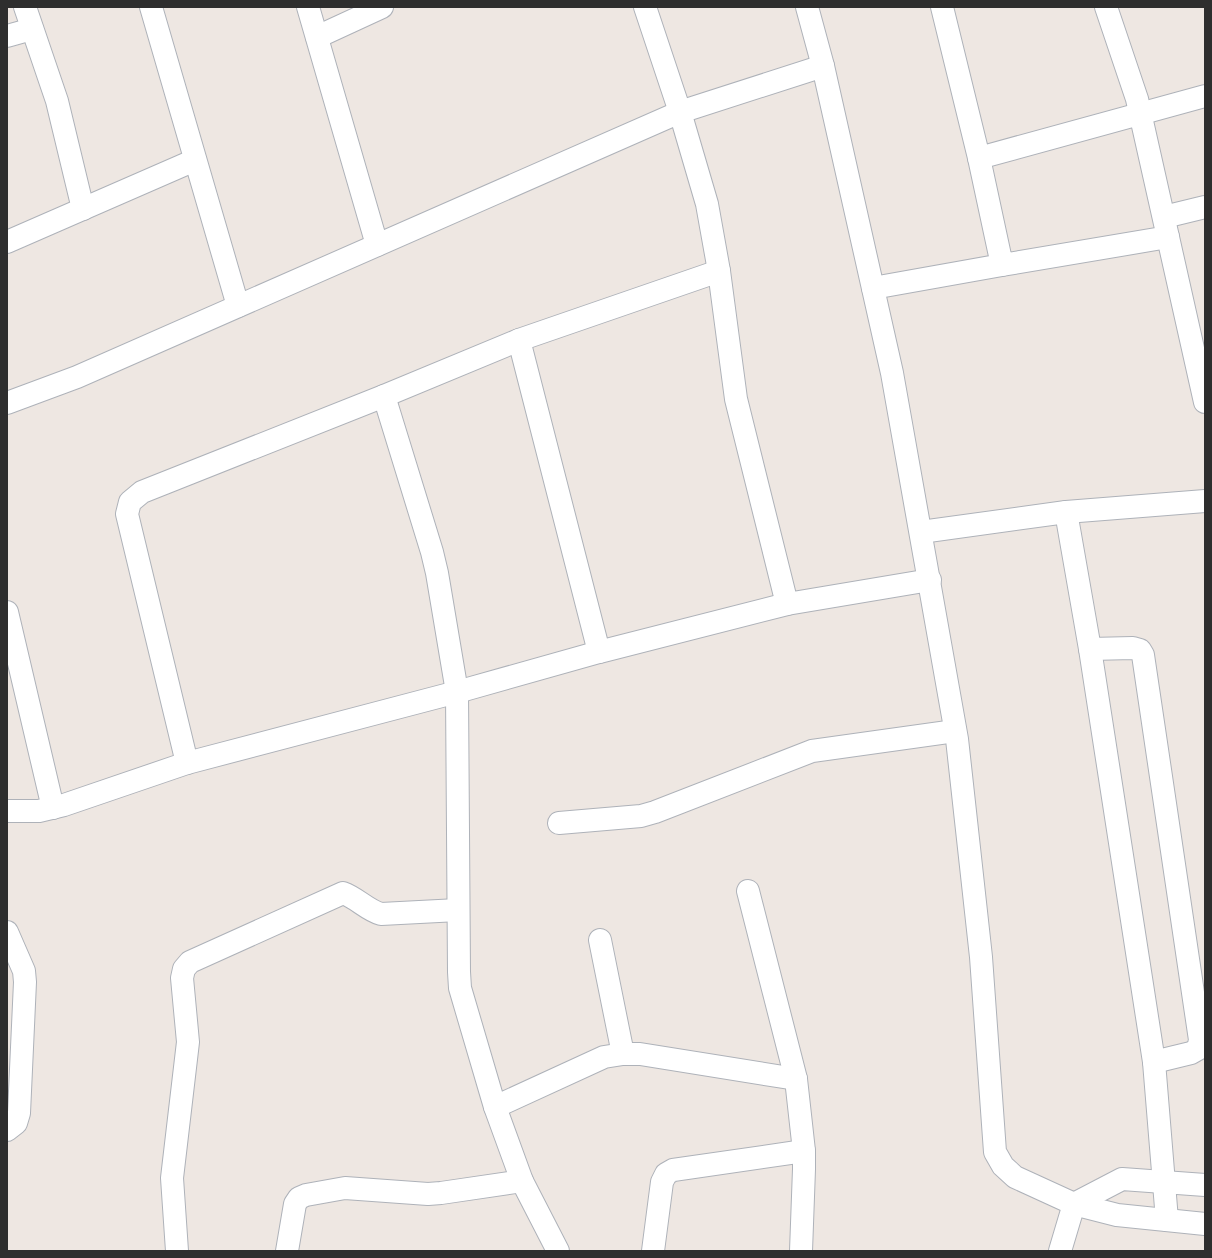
<svg xmlns="http://www.w3.org/2000/svg" width="1212" height="1258" viewBox="0 0 1212 1258" font-family="'Golos Text',sans-serif">
  <style>
    .lines { fill: none; stroke-linecap: round; stroke-linejoin: round }
    .minor-casing { stroke: #aeb2b9; stroke-width: 24 }
    .minor { stroke: #fff; stroke-width: 22 }
  </style>
  <rect width="100%" height="100%" fill="#eee7e2"/>
  <g class="lines">
    <!-- minor casing -->
    <g class="minor-casing">
      <g id="minor">
        <polyline points="25,7 57,101 83,209"/>
        <polyline points="151,7 238,306"/>
        <polyline points="308,7 377,245"/>
        <polyline points="645,7 680,112 707,204 719,271 736,399 787,604"/>
        <polyline points="807,7 823,66 892,373 957,739 981,957 995,1152 1003,1166 1015,1177 1074,1204 1117,1215 1205,1224"/>
        <polyline points="942,7 979,158 1002,265 1168,237"/>
        <polyline points="1106,7 1137,99 1205,402"/>
        <polyline points="7,36 32,29"/>
        <polyline points="317,37 382,7"/>
        <polyline points="979,158 1205,96"/>
        <polyline points="1164,217 1205,207"/>
        <polyline points="7,242 195,160"/>
        <polyline points="873,288 1002,265"/>
        <polyline points="519,340 599,652"/>
        <polyline points="384,396 432,552 437,573 457,692 459,972 460,988 495,1107 522,1181 558,1251"/>
        <polyline points="7,403 77,377 680,112 823,66"/>
        <polyline points="1066,512 1090,649 1154,1062 1167,1220"/>
        <polyline points="921,532 1066,512 1205,501"/>
        <polyline points="7,612 53,808"/>
        <polyline points="1090,649 1133,648 1140,650 1143,655 1200,1040 1198,1049 1191,1053 1154,1062"/>
        <polyline points="187,763 127,514 130,502 142,492 384,396 519,340 719,271"/>
        <polyline points="7,811 39,811 64,805 187,763 457,692 599,652 787,604 930,580"/>
        <polyline points="559,823 641,816 655,812 812,751 955,731"/>
        <polyline points="748,891 796,1079 804,1151 804,1169 801,1251"/>
        <polyline points="7,932 24,971 25,982 19,1113 16,1123 7,1130"/>
        <polyline points="600,940 623,1054"/>
        <polyline points="495,1107 604,1057 623,1054 640,1054 796,1079"/>
        <path d="M177,1251L172,1178L188,1042L182,978L184,969L190,962L343,893C357,898 367,910 381,914L458,910"/>
        <polyline points="287,1251 295,1204 299,1198 306,1195 345,1188 428,1194 441,1193 522,1181"/>
        <polyline points="653,1251 662,1182 666,1174 673,1170 804,1151"/>
        <polyline points="1060,1251 1074,1204 1122,1179 1205,1185"/>
      </g>
    </g>
    <!-- minor -->
    <use href="#minor" class="minor"/>
  </g>
  <!-- border -->
  <rect width="1212" height="1258" fill="none" stroke="#2e2e2e" stroke-width="16"/>
</svg>
